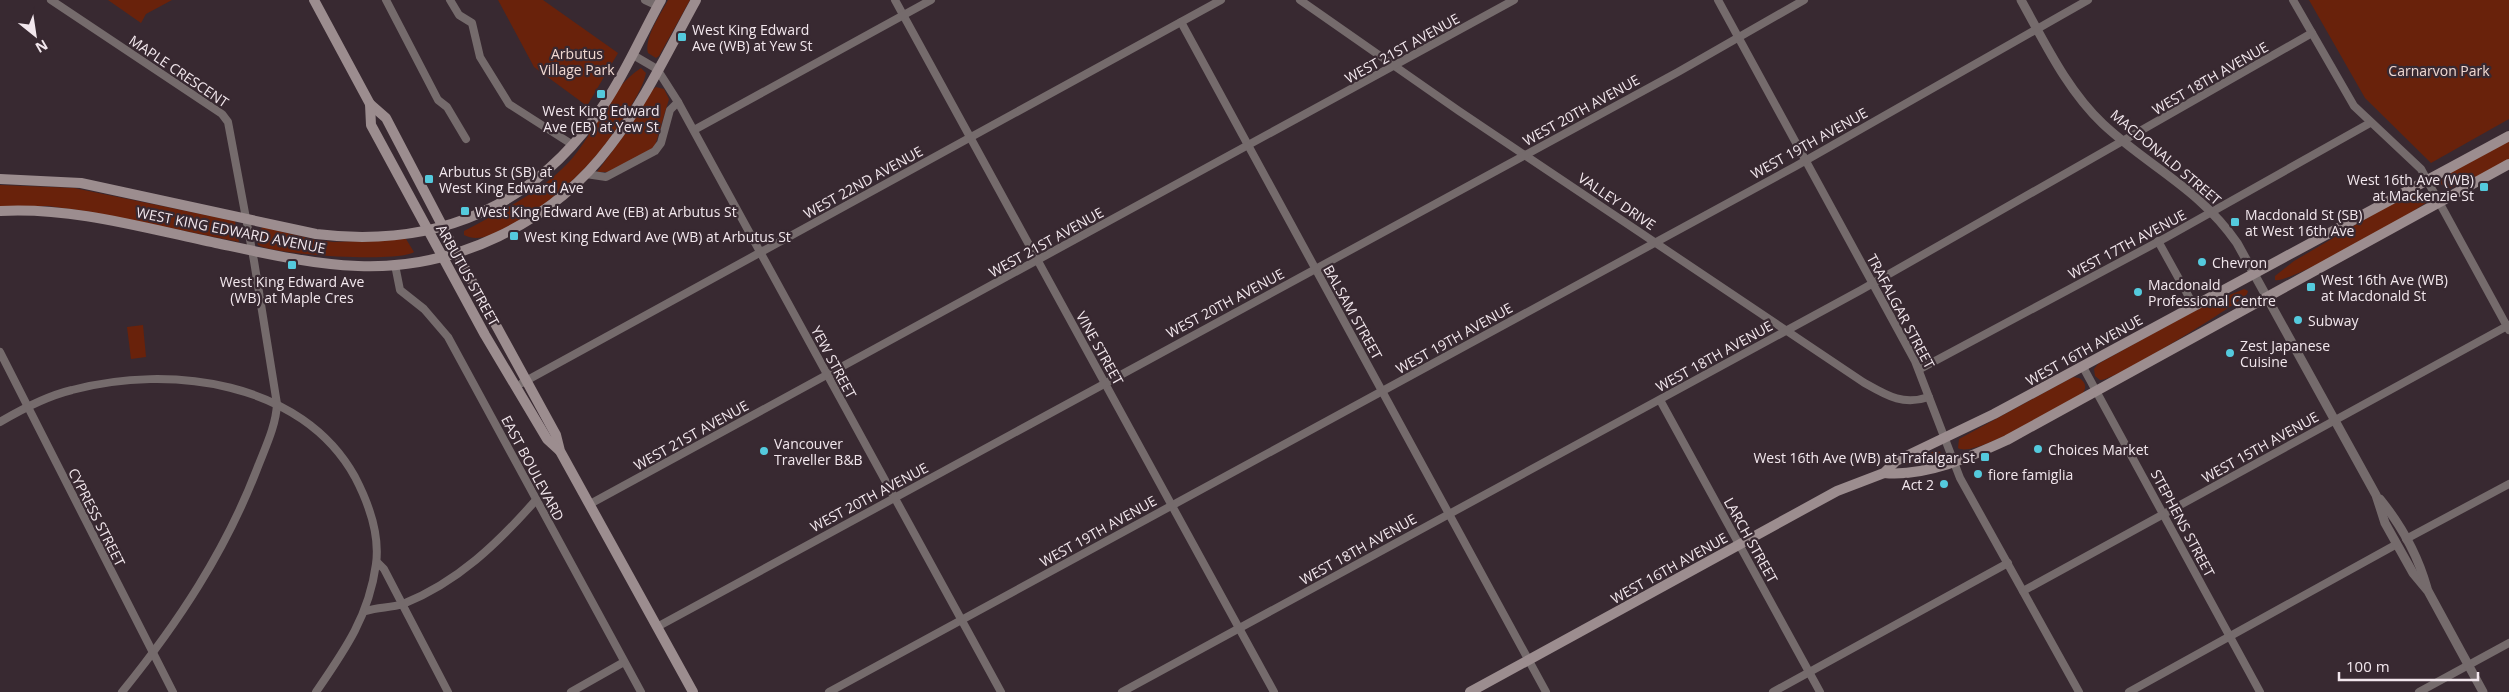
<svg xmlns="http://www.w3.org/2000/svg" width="2509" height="692" viewBox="0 0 2509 692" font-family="'Open Sans',sans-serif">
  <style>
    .green { fill: #69220b }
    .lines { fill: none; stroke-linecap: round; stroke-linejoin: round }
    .minor { stroke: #756b6c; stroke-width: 8 }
    .tertiary { stroke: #756b6c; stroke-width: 9 }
    .secondary { stroke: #9c8d8f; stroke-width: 10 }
    .poi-dot { fill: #54cadd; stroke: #382931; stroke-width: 2 }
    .labels { text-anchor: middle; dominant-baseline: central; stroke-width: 4.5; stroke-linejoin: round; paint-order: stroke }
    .poi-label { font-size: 14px; fill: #f2e7ed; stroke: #382931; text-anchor: start }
    .street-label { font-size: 14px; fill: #f2e7ed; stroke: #382931 }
    .park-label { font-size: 14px; fill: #f1d9d2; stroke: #382931 }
  </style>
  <rect width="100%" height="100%" fill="#382931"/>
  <!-- green -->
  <g class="green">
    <polygon points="108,0 172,0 146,14 141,23"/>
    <polygon points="498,0 543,0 618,53 587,106 534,67"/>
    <path d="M668,0H690L659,56L656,58L648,53C644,37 661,14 668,0Z"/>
    <polygon points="2309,0 2509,0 2509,119 2431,163 2365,98"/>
    <path d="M641,68L646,73C643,87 635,99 628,111C599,160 558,200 507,227C494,233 479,243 464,235V231C501,211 540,193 569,162C595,134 608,89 641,68Z"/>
    <polygon points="656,87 664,89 669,99 655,146 652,149 609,172 597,172 630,127 651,91"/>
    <polygon points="2509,139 2509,160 2478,177 2450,188 2440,184 2441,180 2464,163"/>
    <polygon points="0,185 74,188 235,221 239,242 91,212 48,206 0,206"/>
    <path d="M2422,191L2429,195L2428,201C2413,214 2287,285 2275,280V276L2294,261L2405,196Z"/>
    <path d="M263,227L315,240L334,242L406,239L414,252C399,263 275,255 258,245L255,234Z"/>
    <path d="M2244,289L2248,291L2247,294C2234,307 2112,382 2100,380L2095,376L2094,369L2098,364L2201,307Z"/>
    <polygon points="143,325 146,357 131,359 127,327"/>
    <path d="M2073,377L2079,378C2086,382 2087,388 2082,394C2062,404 1974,459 1958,448L1959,439Z"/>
    <polygon points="1935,451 1941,452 1932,459 1903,465"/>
  </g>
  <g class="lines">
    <!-- minor -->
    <g class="minor">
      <path d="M51,0L222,114L228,122L254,261L277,404C276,426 265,448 257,469C225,552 178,623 122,692"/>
      <polyline points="386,0 438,100 447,107 466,139"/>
      <polyline points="450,0 459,15 472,23 480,57 509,104 573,145"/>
      <polyline points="645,0 658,6"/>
      <polyline points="895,0 1274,692"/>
      <path d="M1300,0L1459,111L1863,382C1886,395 1902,406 1929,397"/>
      <polyline points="1718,0 1915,361 1960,478 2079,692"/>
      <polyline points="2293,0 2354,106 2421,169 2509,330"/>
      <polyline points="1181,22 1546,692"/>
      <polyline points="633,55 657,69 678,102 1001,692"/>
      <polyline points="694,130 931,0"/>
      <polyline points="586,174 606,177 655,151 661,143 670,110 678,102"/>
      <polyline points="2158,241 2194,306"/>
      <polyline points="395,265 400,290 424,309 448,337 641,692"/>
      <polyline points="0,352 173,692"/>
      <polyline points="2083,367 2260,692"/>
      <polyline points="1920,369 2167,237 2370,123"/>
      <polyline points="522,383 1221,0"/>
      <polyline points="1660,400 1820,692"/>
      <path d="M0,422C22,409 47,396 72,390C170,364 302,381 355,477C368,502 380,535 376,564C369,616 345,650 316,692"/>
      <polyline points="590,504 1514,0"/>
      <polyline points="2406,539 2509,484"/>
      <polyline points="377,562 384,569 448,692"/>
      <polyline points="2023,591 2509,325"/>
      <path d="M366,611C378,607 391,608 403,604C458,582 498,543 536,500"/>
      <polyline points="657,627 1678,72 1804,0"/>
      <polyline points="571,692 624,662"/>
      <polyline points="829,692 1796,166 2088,0"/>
      <polyline points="1122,692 1861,290 2312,33"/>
      <polyline points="1773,692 2008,563"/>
      <polyline points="2129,692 2397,544"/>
      <polyline points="2419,692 2509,643"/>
    </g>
    <!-- tertiary -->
    <g class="tertiary">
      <path d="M2021,0C2045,43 2067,90 2103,124C2149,167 2199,188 2237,243L2376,495L2385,523L2413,573L2428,591L2483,692"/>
      <path d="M2380,499C2401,525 2418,556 2427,588"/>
    </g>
    <!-- secondary -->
    <g class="secondary">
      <polyline points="314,0 370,104 386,118 456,252 556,435 560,451 693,692"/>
      <polyline points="370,104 371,125 485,335 547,439 559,450"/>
      <path d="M0,179L81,183L316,234C438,249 537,206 605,103C627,70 642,34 661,0"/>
      <path d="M0,211C73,207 144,228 216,243C263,253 310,264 358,266C455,270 552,223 610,146C644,102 669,49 696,0"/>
      <path d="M1884,473C1925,477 1970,457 2007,440L2509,164"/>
      <polyline points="1470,692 1837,491 1884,473 1896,461 1994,414 2509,136"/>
    </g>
  </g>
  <!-- markers -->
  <g class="poi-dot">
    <rect x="677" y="32" width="10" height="10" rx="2.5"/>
    <rect x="596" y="89" width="10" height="10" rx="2.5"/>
    <rect x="424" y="174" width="10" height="10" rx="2.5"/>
    <rect x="2479" y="182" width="10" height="10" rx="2.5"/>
    <rect x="460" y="206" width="10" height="10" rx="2.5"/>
    <rect x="2230" y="217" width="10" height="10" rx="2.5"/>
    <rect x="509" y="231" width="10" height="10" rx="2.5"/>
    <circle cx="2202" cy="262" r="5"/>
    <rect x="287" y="260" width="10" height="10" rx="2.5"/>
    <rect x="2306" y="282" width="10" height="10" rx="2.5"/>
    <circle cx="2138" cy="292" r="5"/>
    <circle cx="2298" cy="320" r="5"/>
    <circle cx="2230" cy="353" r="5"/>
    <circle cx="2038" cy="449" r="5"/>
    <circle cx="764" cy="451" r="5"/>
    <rect x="1980" y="452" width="10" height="10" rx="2.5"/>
    <circle cx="1978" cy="474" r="5"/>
    <circle cx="1944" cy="484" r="5"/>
  </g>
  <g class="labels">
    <!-- poi labels -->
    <g class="poi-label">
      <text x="692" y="29">West King Edward<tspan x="692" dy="16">Ave (WB) at Yew St</tspan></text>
      <text x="601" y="110" text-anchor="middle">West King Edward<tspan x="601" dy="16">Ave (EB) at Yew St</tspan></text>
      <text x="439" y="171">Arbutus St (SB) at<tspan x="439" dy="16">West King Edward Ave</tspan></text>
      <text x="2474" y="179" text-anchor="end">West 16th Ave (WB)<tspan x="2474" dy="16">at Mackenzie St</tspan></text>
      <text x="475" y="211">West King Edward Ave (EB) at Arbutus St</text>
      <text x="2245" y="214">Macdonald St (SB)<tspan x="2245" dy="16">at West 16th Ave</tspan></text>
      <text x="524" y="236">West King Edward Ave (WB) at Arbutus St</text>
      <text x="2212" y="262">Chevron</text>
      <text x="2321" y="279">West 16th Ave (WB)<tspan x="2321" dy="16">at Macdonald St</tspan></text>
      <text x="292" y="281" text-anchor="middle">West King Edward Ave<tspan x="292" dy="16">(WB) at Maple Cres</tspan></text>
      <text x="2148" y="284">Macdonald<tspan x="2148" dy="16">Professional Centre</tspan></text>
      <text x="2308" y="320">Subway</text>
      <text x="2240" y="345">Zest Japanese<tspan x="2240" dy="16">Cuisine</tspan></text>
      <text x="774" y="443">Vancouver<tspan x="774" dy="16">Traveller B&amp;B</tspan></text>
      <text x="2048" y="449">Choices Market</text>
      <text x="1975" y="457" text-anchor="end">West 16th Ave (WB) at Trafalgar St</text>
      <text x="1988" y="474">fiore famiglia</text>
      <text x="1934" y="484" text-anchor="end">Act 2</text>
    </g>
    <!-- street labels -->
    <g class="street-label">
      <text transform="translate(1402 48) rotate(-29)">WEST 21ST AVENUE</text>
      <text transform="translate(179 71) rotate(34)">MAPLE CRESCENT</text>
      <text transform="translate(2210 78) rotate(-30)">WEST 18TH AVENUE</text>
      <text transform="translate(1581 110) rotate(-29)">WEST 20TH AVENUE</text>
      <text transform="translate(1809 143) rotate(-29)">WEST 19TH AVENUE</text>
      <text transform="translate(2166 157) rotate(40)">MACDONALD STREET</text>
      <text transform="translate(863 182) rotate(-29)">WEST 22ND AVENUE</text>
      <text transform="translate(1617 201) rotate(34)">VALLEY DRIVE</text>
      <text transform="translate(231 230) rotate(11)">WEST KING EDWARD AVENUE</text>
      <text transform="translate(1046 242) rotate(-29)">WEST 21ST AVENUE</text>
      <text transform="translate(2127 244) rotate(-28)">WEST 17TH AVENUE</text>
      <text transform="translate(468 275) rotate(61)">ARBUTUS STREET</text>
      <text transform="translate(1225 303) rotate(-28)">WEST 20TH AVENUE</text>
      <text transform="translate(1901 311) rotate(62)">TRAFALGAR STREET</text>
      <text transform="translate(1353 312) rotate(61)">BALSAM STREET</text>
      <text transform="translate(1454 338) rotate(-29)">WEST 19TH AVENUE</text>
      <text transform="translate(1100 348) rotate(61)">VINE STREET</text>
      <text transform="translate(2084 350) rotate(-29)">WEST 16TH AVENUE</text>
      <text transform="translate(1714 356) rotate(-29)">WEST 18TH AVENUE</text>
      <text transform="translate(834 362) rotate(62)">YEW STREET</text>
      <text transform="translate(691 435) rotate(-29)">WEST 21ST AVENUE</text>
      <text transform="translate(2260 447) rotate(-29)">WEST 15TH AVENUE</text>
      <text transform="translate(533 468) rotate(62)">EAST BOULEVARD</text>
      <text transform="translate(869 497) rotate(-28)">WEST 20TH AVENUE</text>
      <text transform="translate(97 517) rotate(63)">CYPRESS STREET</text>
      <text transform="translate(2183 523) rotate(62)">STEPHENS STREET</text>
      <text transform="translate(1098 531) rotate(-29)">WEST 19TH AVENUE</text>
      <text transform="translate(1751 540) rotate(61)">LARCH STREET</text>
      <text transform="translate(1358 549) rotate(-29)">WEST 18TH AVENUE</text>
      <text transform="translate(1669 568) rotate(-29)">WEST 16TH AVENUE</text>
    </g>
    <!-- park labels -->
    <g class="park-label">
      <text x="577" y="53">Arbutus<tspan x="577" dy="16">Village Park</tspan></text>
      <text x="2439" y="70">Carnarvon Park</text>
    </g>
  </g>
  <!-- north arrow -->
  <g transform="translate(35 35) rotate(150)" stroke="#382931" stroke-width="4" paint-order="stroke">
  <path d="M0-4L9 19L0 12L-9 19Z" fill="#f2e7ed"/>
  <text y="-8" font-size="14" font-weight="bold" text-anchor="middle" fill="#f2e7ed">N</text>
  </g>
  <!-- scale -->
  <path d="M2339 672v8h139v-8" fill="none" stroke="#f2e7ed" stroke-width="2.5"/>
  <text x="2346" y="672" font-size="15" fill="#f2e7ed" stroke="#382931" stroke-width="4" paint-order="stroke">100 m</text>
</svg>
